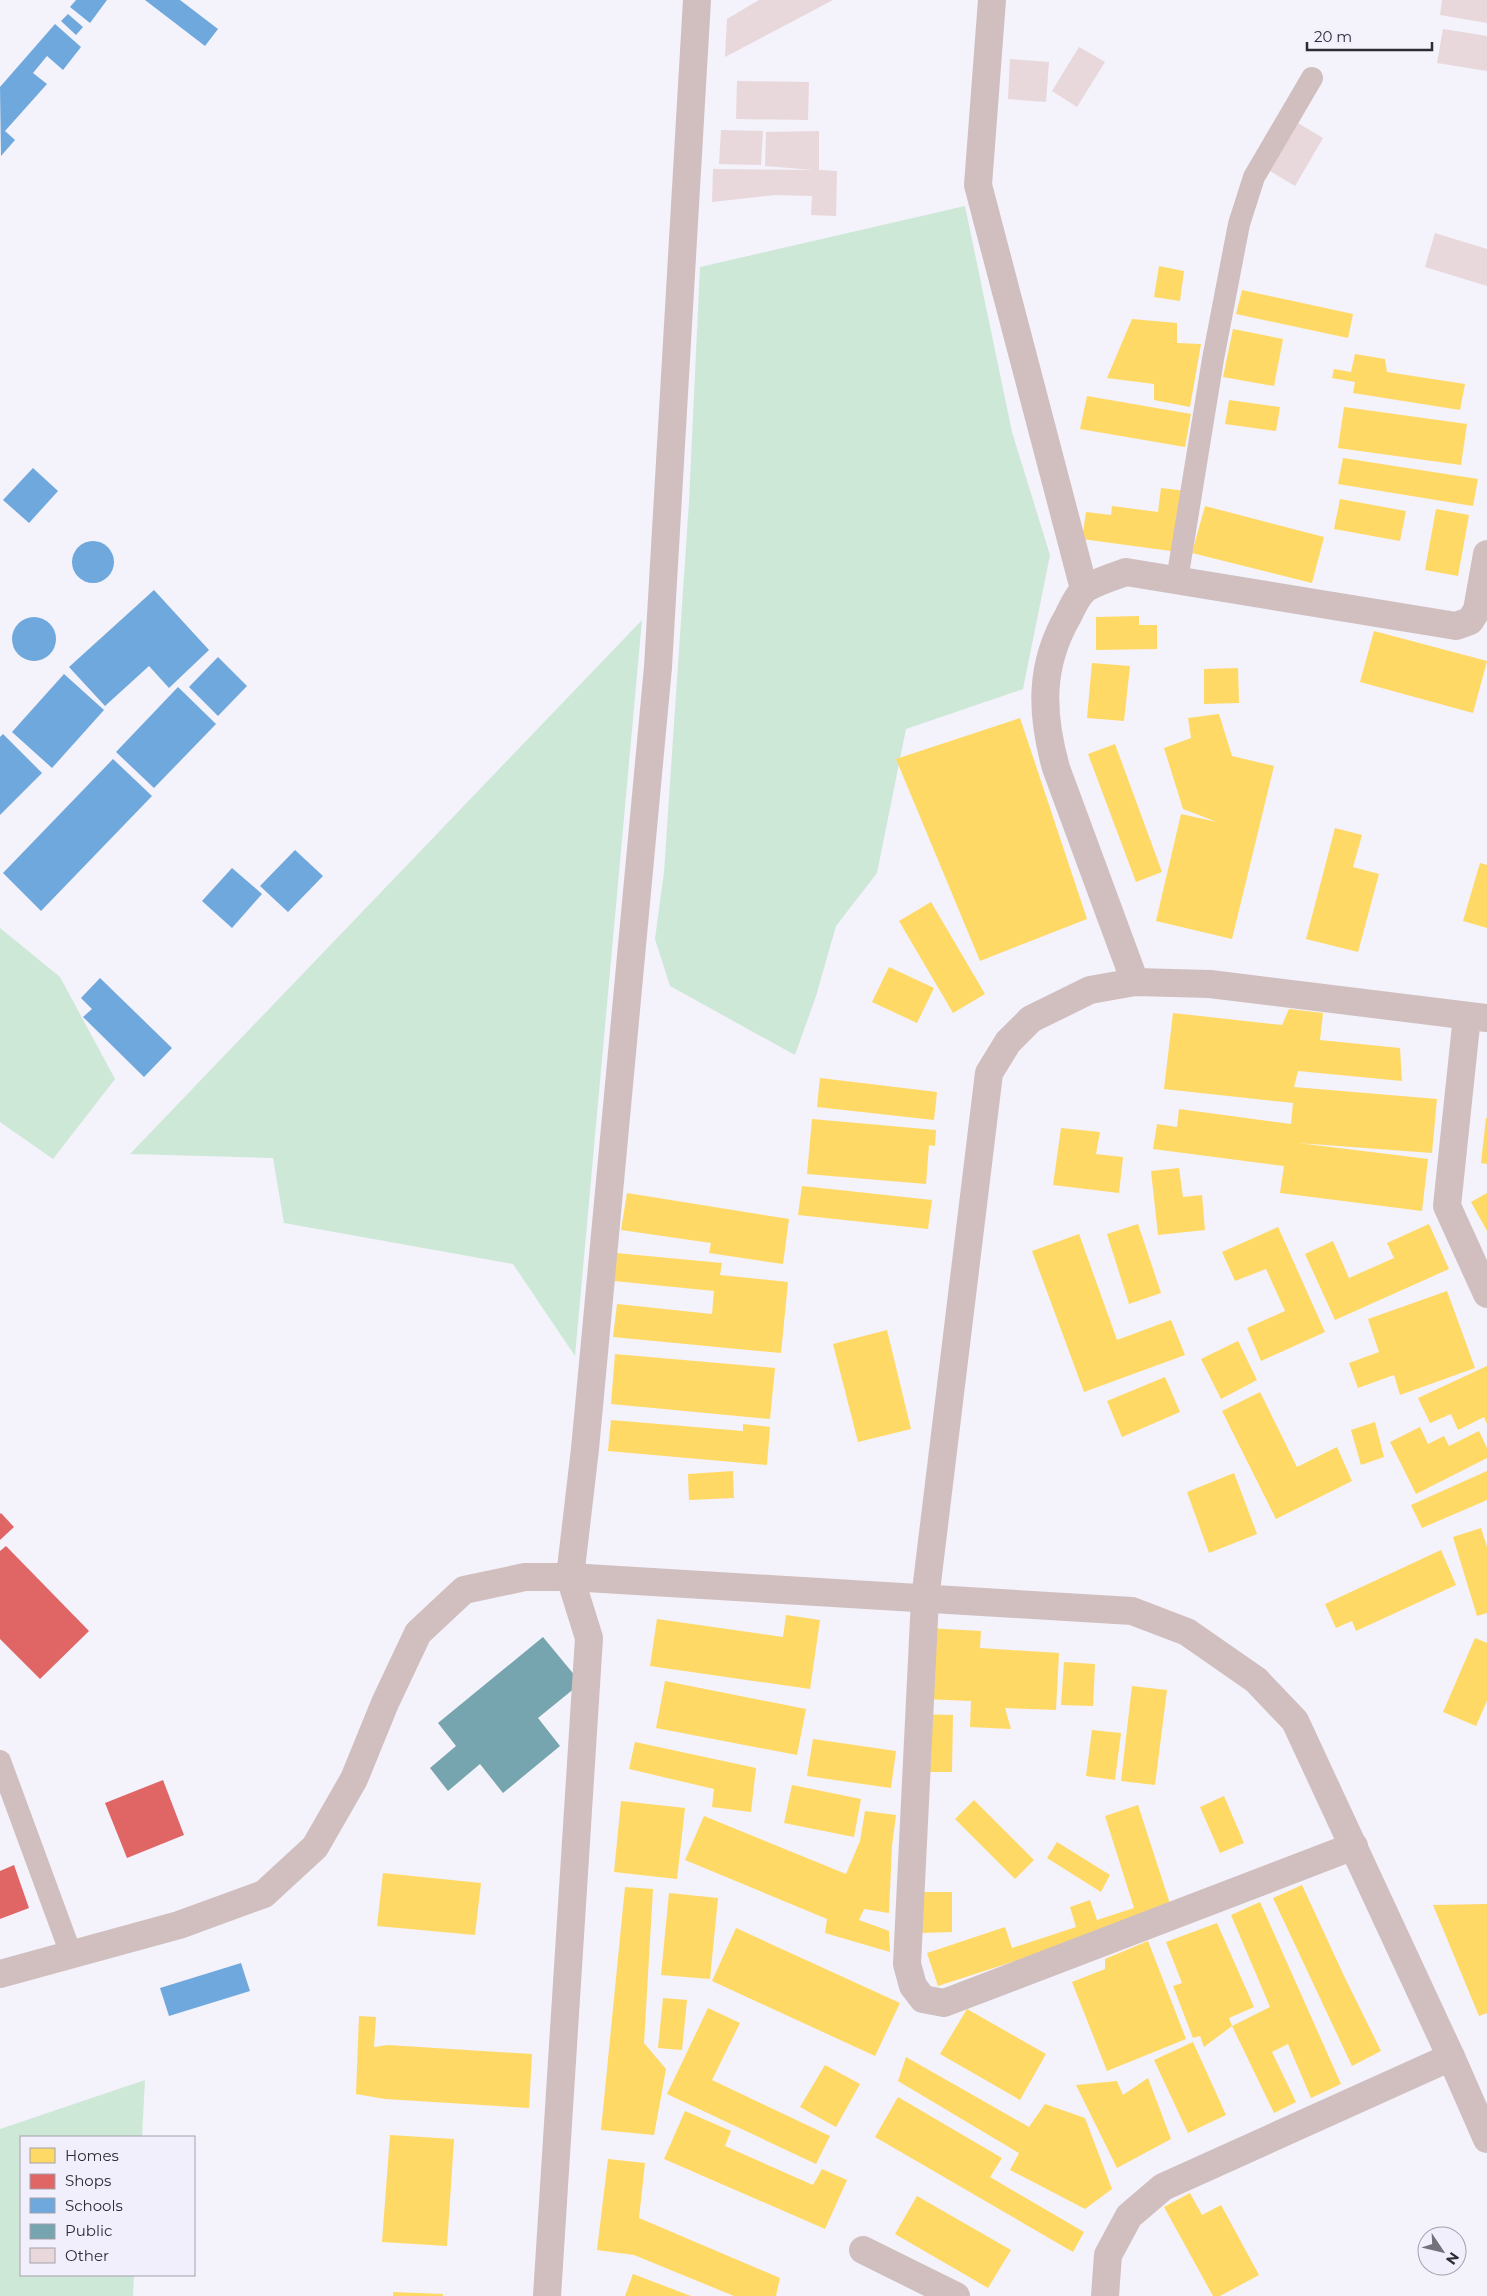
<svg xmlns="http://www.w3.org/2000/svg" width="1487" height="2296" viewBox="0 0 1487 2296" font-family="Montserrat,sans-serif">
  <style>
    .green { fill: #cee8d7 }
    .homes { fill: #ffd966 }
    .shops { fill: #e06666 }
    .schools { fill: #6fa8dc }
    .public { fill: #76a5af }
    .building { fill: #e8d8db }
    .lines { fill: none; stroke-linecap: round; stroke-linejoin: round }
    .service { stroke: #d1bfc0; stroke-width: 22 }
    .minor { stroke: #d1bfc0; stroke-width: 28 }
  </style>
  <rect width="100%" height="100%" fill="#f4f2fa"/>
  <!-- green -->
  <g class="green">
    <polygon points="965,206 1012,432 1050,555 1023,689 906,729 877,873 836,926 816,996 795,1055 670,986 655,939 664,872 689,502 700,267"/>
    <polygon points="642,620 575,1356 513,1264 284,1223 273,1158 130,1154"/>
    <polygon points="0,928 60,977 115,1079 53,1159 0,1122"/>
    <polygon points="145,2080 142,2137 21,2137 21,2275 134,2275 133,2296 0,2296 0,2129"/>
  </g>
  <!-- homes -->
  <g class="homes">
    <polygon points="1159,266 1184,271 1180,301 1154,297"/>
    <polygon points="1242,290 1353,314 1348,338 1236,314"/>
    <polygon points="1132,319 1177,323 1177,343 1201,344 1190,407 1154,400 1154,384 1107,378"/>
    <polygon points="1233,329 1283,339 1274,386 1223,377"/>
    <polygon points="1355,354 1385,359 1387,372 1465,384 1460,410 1353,393 1355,382 1332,378 1334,369 1351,372"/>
    <polygon points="1087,396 1191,414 1185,447 1080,429"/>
    <polygon points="1229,400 1280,407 1276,431 1225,424"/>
    <polygon points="1344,407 1467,424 1461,465 1338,448"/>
    <polygon points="1343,458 1478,479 1473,506 1338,484"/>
    <polygon points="1161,488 1187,491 1178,552 1082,539 1086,512 1111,515 1112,506 1158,512"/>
    <polygon points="1340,499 1406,511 1400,541 1334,529"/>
    <polygon points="1205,506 1324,537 1312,583 1192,553"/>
    <polygon points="1436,509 1469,515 1458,576 1425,570"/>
    <polygon points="1139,616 1139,625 1157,625 1157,649 1096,650 1096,617"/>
    <polygon points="1374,631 1487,661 1473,713 1360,682"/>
    <polygon points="1092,663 1130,666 1124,721 1087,718"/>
    <polygon points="1238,668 1239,703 1204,704 1204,669"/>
    <polygon points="1219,714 1232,756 1274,766 1232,939 1156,921 1181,814 1217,822 1183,809 1164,748 1191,738 1188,718"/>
    <polygon points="1020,718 1087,919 980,961 896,759"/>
    <polygon points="1115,744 1162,872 1136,882 1088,754"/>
    <polygon points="1335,828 1362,835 1353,867 1379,874 1358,952 1306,939"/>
    <polygon points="1480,863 1487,865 1487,928 1463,921"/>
    <polygon points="931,902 985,994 953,1013 899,921"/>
    <polygon points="889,967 934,988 917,1023 872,1002"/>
    <polygon points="1289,1009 1323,1013 1320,1040 1400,1048 1402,1081 1298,1071 1294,1087 1437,1099 1432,1153 1298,1143 1428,1159 1422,1211 1280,1193 1284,1166 1153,1149 1157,1124 1177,1127 1179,1109 1291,1124 1293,1103 1164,1089 1173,1013 1282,1025"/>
    <polygon points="820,1078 937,1092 934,1120 817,1107"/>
    <polygon points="1486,1118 1487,1118 1487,1164 1481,1163"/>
    <polygon points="812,1119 936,1130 935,1146 929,1145 926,1184 807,1174"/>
    <polygon points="1061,1128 1100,1132 1096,1154 1123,1157 1119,1193 1053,1185"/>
    <polygon points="1179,1168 1183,1197 1202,1195 1205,1230 1158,1235 1151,1171"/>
    <polygon points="802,1186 932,1200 928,1229 798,1215"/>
    <polygon points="627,1193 789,1219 783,1264 709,1253 711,1243 621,1230"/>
    <polygon points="1487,1193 1487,1231 1471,1202"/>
    <polygon points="1138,1224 1161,1293 1129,1304 1107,1234"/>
    <polygon points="1429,1224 1449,1269 1335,1320 1305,1254 1333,1241 1349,1278 1394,1258 1387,1243"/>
    <polygon points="1278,1227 1325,1332 1261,1361 1247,1328 1285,1311 1266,1269 1235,1281 1222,1252"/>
    <polygon points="1079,1234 1117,1340 1171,1320 1185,1355 1084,1392 1032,1251"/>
    <polygon points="616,1253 722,1263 720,1275 788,1282 781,1353 613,1337 617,1304 712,1314 714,1291 614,1281"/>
    <polygon points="1447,1291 1475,1368 1400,1395 1394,1375 1358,1388 1349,1363 1379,1352 1368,1319"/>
    <polygon points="887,1330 911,1429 858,1442 833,1344"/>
    <polygon points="1238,1341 1257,1380 1221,1399 1201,1359"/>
    <polygon points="615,1354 775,1368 770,1419 611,1404"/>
    <polygon points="1487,1366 1487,1424 1484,1417 1458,1430 1451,1414 1430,1423 1418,1398"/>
    <polygon points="1165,1377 1180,1412 1122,1437 1107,1401"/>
    <polygon points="1260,1392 1297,1467 1337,1447 1352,1481 1276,1519 1222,1411"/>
    <polygon points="611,1420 743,1431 743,1424 770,1427 767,1465 608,1451"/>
    <polygon points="1375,1422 1384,1457 1361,1465 1351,1430"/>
    <polygon points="1420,1427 1428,1444 1444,1436 1449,1446 1479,1431 1487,1448 1487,1458 1416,1494 1390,1442"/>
    <polygon points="733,1471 734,1498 689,1500 688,1474"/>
    <polygon points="1487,1471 1487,1500 1422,1528 1411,1505"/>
    <polygon points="1234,1473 1257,1534 1209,1553 1187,1492"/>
    <polygon points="1481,1528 1487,1547 1487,1613 1477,1616 1453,1537"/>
    <polygon points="1441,1550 1456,1585 1356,1631 1352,1621 1336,1628 1325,1604"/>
    <polygon points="786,1615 820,1620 810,1689 650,1666 657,1619 783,1637"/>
    <polygon points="927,1628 981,1631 980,1648 1059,1653 1056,1710 1005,1708 1011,1729 970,1727 971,1701 923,1699"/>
    <polygon points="1475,1638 1487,1643 1487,1701 1476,1726 1443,1712"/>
    <polygon points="1064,1662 1095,1664 1093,1706 1061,1705"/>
    <polygon points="665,1681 806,1709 797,1755 656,1728"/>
    <polygon points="1132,1686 1167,1690 1155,1785 1121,1781"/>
    <polygon points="920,1714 953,1715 952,1772 919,1772"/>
    <polygon points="1092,1730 1121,1733 1115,1780 1086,1776"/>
    <polygon points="813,1739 896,1751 891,1788 807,1776"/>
    <polygon points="635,1742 756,1768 751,1812 712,1807 714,1789 629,1769"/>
    <polygon points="792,1785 861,1799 854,1837 784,1823"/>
    <polygon points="1224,1796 1244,1843 1220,1853 1200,1807"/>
    <polygon points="974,1800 1034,1860 1015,1879 955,1819"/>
    <polygon points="621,1801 685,1808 677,1879 614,1872"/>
    <polygon points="1138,1805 1172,1910 938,1986 927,1953 1005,1927 1012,1948 1076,1927 1070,1907 1090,1900 1097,1920 1134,1908 1105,1816"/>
    <polygon points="865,1811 896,1815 892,1846 889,1913 864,1909 859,1920 889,1931 890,1952 825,1933 827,1919 685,1860 704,1816 846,1874 860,1841"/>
    <polygon points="1057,1842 1110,1875 1101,1892 1047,1858"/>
    <polygon points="383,1873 481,1883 475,1935 377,1926"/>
    <polygon points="1302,1885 1344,1976 1381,2051 1352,2066 1273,1898"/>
    <polygon points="625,1887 653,1889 644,2043 666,2069 654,2135 601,2130"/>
    <polygon points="921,1892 952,1892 952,1932 921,1933"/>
    <polygon points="669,1893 718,1898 710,1979 661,1975"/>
    <polygon points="1260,1902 1341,2084 1311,2098 1288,2044 1272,2052 1296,2102 1274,2113 1232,2026 1270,2007 1231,1915"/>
    <polygon points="1487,1904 1487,2013 1479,2016 1433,1905"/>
    <polygon points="1217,1923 1254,2007 1229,2018 1232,2026 1204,2047 1200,2036 1193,2038 1173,1986 1182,1983 1166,1942"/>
    <polygon points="736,1928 900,2003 875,2056 712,1981"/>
    <polygon points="1148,1941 1186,2039 1107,2071 1072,1982 1105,1969 1105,1959"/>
    <polygon points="663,1998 687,2000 682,2050 658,2048"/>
    <polygon points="708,2008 740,2023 712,2080 830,2136 816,2164 667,2094"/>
    <polygon points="967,2009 1046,2054 1020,2100 940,2054"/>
    <polygon points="359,2016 376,2017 374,2047 388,2045 532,2054 529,2108 385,2099 356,2094"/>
    <polygon points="1193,2042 1226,2115 1188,2133 1154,2060"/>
    <polygon points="906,2057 1029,2127 1045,2104 1085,2118 1112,2189 1085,2209 1010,2170 1019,2153 898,2081"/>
    <polygon points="825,2065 860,2084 836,2127 800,2107"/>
    <polygon points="1148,2078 1171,2139 1117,2168 1076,2085 1117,2081 1123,2095"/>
    <polygon points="898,2097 1002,2158 990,2177 1084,2232 1073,2252 875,2137"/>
    <polygon points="685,2111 731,2131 725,2146 813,2185 822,2169 847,2180 825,2229 664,2159"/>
    <polygon points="390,2135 454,2139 447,2246 382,2242"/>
    <polygon points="608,2159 645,2163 639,2218 780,2278 776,2296 734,2296 634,2255 597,2250"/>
    <polygon points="1190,2193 1202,2215 1221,2205 1259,2275 1220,2296 1213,2296 1164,2207"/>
    <polygon points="917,2196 1011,2250 988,2288 895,2234"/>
    <polygon points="633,2274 691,2296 625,2296"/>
    <polygon points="393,2292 443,2294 443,2296 393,2296"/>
  </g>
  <!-- shops -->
  <g class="shops">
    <polygon points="1,1513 14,1527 0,1540 0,1514"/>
    <polygon points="6,1546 89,1631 40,1679 0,1639 0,1551"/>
    <polygon points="163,1780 184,1835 127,1858 105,1803"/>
    <polygon points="14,1865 29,1908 0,1919 0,1871"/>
  </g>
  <!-- schools -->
  <g class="schools">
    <polygon points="76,0 107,0 90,23 70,7"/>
    <polygon points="145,0 180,0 218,29 205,46"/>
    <polygon points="68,14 83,27 76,35 61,21"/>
    <polygon points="55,24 81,47 63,70 47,56 33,73 47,84 5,131 15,140 1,156 0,87"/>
    <polygon points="33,468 58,491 29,523 3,500"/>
    <circle cx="93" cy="562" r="21"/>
    <polygon points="154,590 209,650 169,688 149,666 105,706 69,667"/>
    <circle cx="34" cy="639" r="22"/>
    <polygon points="218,657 247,686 218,716 189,687"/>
    <polygon points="64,674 104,710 52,768 12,732"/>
    <polygon points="178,687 216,724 154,788 116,752"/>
    <polygon points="3,734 42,773 0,815 0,737"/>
    <polygon points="113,759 152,796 41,911 3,873"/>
    <polygon points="295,850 323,876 288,912 260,886"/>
    <polygon points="232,868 262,894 232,928 202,901"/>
    <polygon points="100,978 172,1048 144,1077 83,1017 92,1009 81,998"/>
    <polygon points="241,1963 250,1991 169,2016 160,1988"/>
  </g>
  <!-- public -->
  <polygon class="public" points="543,1637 581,1683 538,1718 560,1746 503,1793 480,1764 448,1791 430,1768 456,1746 438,1723"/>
  <!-- building -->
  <g class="building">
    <polygon points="759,0 833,0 725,57 727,19"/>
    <polygon points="1442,0 1487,0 1487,23 1440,15"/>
    <polygon points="1443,29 1487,36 1487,71 1437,63"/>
    <polygon points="1079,47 1105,62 1077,107 1052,91"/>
    <polygon points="1010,59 1049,62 1046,102 1008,99"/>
    <polygon points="737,81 809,82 808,120 736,119"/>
    <polygon points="1298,123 1323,138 1295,186 1270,171"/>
    <polygon points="721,130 763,131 761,165 719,164"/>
    <polygon points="819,131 819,170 837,171 836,216 811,215 812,196 775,195 712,202 713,169 813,170 765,166 766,132"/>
    <polygon points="1435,233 1487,249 1487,286 1425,267"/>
  </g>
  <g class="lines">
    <!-- service -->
    <g class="service">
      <polyline points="1177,580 1213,359 1239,224 1254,177 1312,78"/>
      <polyline points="0,1761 71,1954"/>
    </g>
    <!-- minor -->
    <g class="minor">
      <polyline points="992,0 978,185 1084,589"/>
      <path d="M1135,982L1056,768C1041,714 1039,666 1068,616C1072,608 1077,596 1084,590C1092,583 1115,576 1126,572L1456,626L1470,621L1477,610L1487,554"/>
      <polyline points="1467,1016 1447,1206 1487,1294"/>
      <polyline points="1354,1846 944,2003 923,1999 913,1986 907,1964 925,1599 989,1073 1008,1042 1031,1019 1090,990 1135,982 1210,984 1487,1018"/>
      <polyline points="0,1974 179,1925 264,1894 315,1847 354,1779 385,1703 418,1633 464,1590 525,1577 570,1577 1132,1611 1187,1632 1256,1680 1295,1721 1451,2057 1487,2139"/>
      <polyline points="863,2250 956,2296"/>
      <polyline points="547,2296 589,1638 570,1577 585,1449 658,667 697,0"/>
      <polyline points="1105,2296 1108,2255 1129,2216 1163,2187 1451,2057"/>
    </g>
  </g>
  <!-- legend -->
  <rect x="20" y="2136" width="175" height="140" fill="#f2effd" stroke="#a3a1ac"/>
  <rect x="30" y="2148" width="25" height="15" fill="#ffd966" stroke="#a3a1ac"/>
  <text x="65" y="2161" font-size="15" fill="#2d2b33">Homes</text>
  <rect x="30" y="2174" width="25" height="15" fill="#e06666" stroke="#a3a1ac"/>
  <text x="65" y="2186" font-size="15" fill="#2d2b33">Shops</text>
  <rect x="30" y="2198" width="25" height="15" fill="#6fa8dc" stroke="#a3a1ac"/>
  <text x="65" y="2211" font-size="15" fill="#2d2b33">Schools</text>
  <rect x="30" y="2224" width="25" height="15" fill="#76a5af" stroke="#a3a1ac"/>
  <text x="65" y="2236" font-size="15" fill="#2d2b33">Public</text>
  <rect x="30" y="2248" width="25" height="15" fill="#e8d8db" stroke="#a3a1ac"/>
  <text x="65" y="2261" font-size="15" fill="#2d2b33">Other</text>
  <!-- north arrow -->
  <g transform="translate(1442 2251) rotate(125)"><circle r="24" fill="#f2effd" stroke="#a3a1ac"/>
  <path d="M0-4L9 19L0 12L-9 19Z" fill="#737179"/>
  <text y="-8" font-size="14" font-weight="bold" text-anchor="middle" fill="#2d2b33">N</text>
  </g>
  <!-- scale -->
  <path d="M1307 42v8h125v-8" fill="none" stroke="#2d2b33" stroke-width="2.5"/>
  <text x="1314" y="42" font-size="15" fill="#2d2b33" stroke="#f2effd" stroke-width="4" paint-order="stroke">20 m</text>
</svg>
